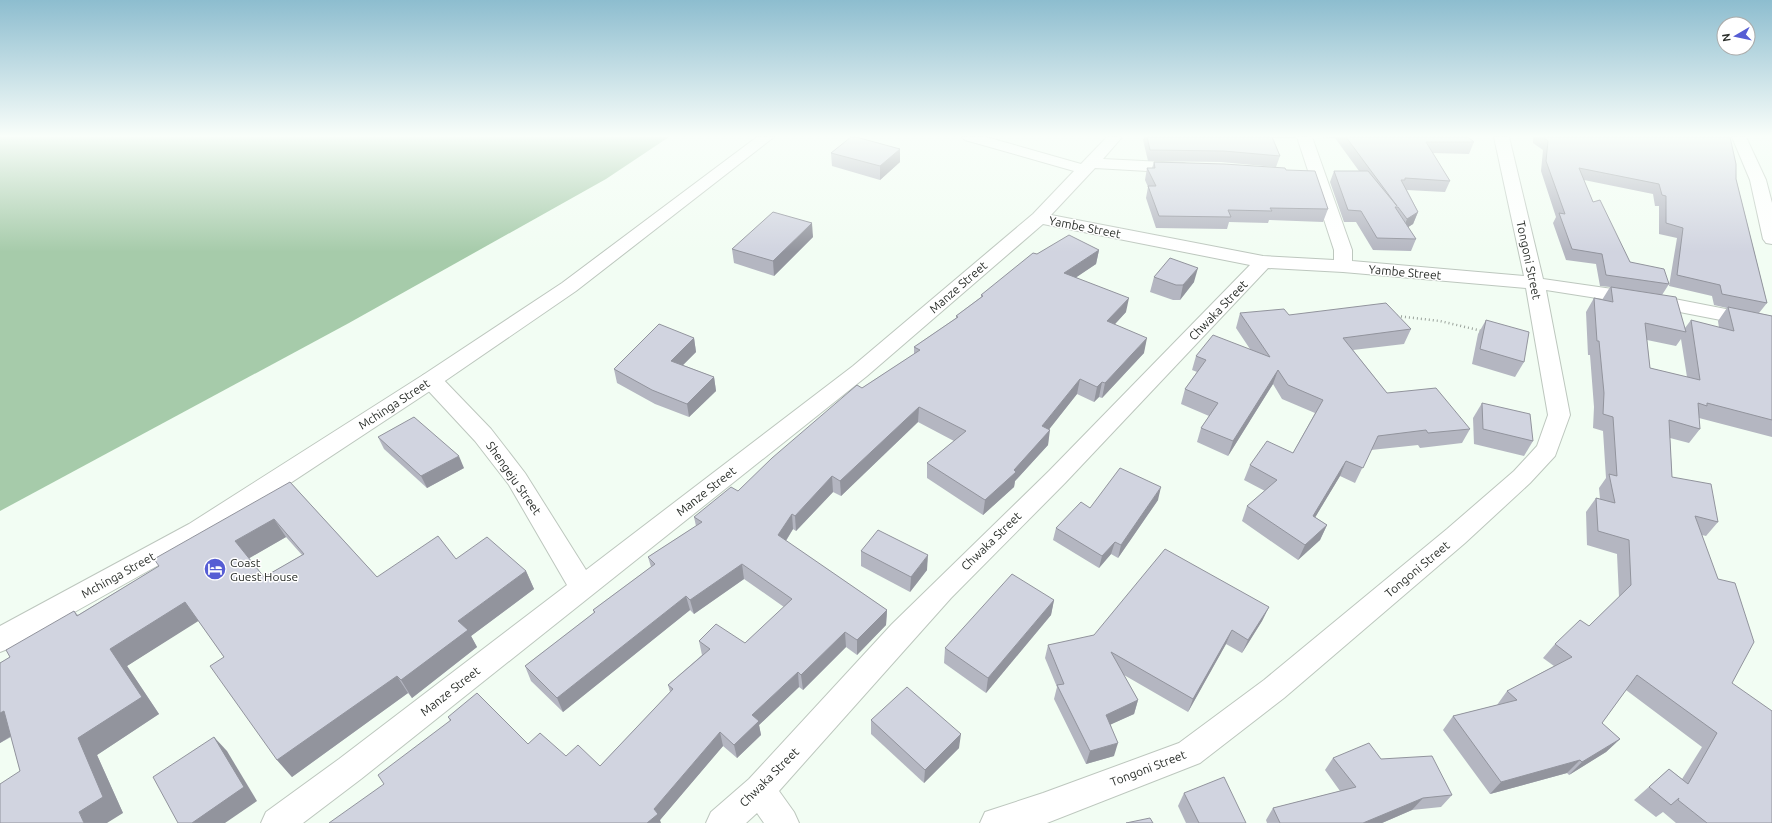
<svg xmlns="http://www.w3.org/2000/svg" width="1772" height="823" viewBox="0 0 1772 823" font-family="Ubuntu,sans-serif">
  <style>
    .water { fill: #a6cbaa }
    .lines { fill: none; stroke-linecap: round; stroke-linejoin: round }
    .street-casing { stroke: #bdc7be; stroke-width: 2 }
    .secondary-casing { stroke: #bdc7be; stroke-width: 2 }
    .path { stroke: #9aa29b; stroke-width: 2.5; stroke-dasharray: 1 3; stroke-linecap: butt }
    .street { fill: #fff; fill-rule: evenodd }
    .secondary { fill: #fff; fill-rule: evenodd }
    .wall { fill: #b4b6c1; fill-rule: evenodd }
    .shaded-wall { fill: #92949d }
    .building { fill: #d1d4e0; stroke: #92949d; fill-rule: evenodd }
    .labels { text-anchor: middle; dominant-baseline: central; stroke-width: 3; stroke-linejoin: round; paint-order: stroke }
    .street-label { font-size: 12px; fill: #2a2e2a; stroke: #fff }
    .poi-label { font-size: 12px; fill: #2a2e2a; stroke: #fff; text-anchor: start }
  </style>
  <rect width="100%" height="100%" fill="#f2fdf3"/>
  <!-- water -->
  <polygon class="water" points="0,137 669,137 606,179 349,323 0,511"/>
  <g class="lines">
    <!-- street casing -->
    <g class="street-casing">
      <g id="street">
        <polygon points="962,137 986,137 1081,164 1107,137 1122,137 1103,159 1183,163 1189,165 1191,168 1189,171 1183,173 1095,168 1051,215 1263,256 1334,260 1334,250 1297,137 1312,137 1352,250 1352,261 1524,276 1494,137 1509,137 1543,279 1654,295 1772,318 1772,330 1654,307 1546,290 1570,415 1555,456 1530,483 1465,543 1284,698 1200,763 1047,823 980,823 985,812 1043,793 1179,743 1264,680 1447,529 1514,471 1537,446 1548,415 1526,288 1343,272 1268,268 1065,483 951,598 779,791 794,812 799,823 764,823 757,813 746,823 706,823 711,812 749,779 892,624 1049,471 1250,265 1043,224 867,376 361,779 303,823 261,823 266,812 339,759 567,585 509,485 475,441 423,385 420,380 423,375 431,373 439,375 491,429 525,473 586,570 853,366 1033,214 1074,171 965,140"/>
        <polygon points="1732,137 1746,137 1766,180 1772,203 1772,244 1766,243 1763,239 1750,180"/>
      </g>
    </g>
    <!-- secondary casing -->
    <g class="secondary-casing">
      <polygon id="secondary" points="757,137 774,137 576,291 439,385 207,538 10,648 0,652 0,626 189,524 423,375 562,283"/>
    </g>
    <!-- path -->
    <polyline class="path" points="1397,316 1440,321 1482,331"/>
    <!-- street -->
    <use href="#street" class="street"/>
    <!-- secondary -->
    <use href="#secondary" class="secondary"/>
  </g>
  <!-- wall -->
  <g class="wall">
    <polygon points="1144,137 1296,137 1296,138 1273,138 1280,156 1276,167 1221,162 1148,161 1143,140"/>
    <polygon points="1315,137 1468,137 1474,142 1469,154 1433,153 1450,181 1445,192 1407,190 1418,212 1413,224 1408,227 1416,239 1411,251 1373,250 1356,222 1344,222 1330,182 1334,171 1359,171 1335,138"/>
    <path d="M1533,137H1730L1736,179L1767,303L1759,313L1772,316V437L1699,418L1700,429L1689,443L1670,438L1672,477L1718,522L1706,536L1702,535L1732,683L1772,823H1676L1663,812L1656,817L1634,800L1669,769L1682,779L1702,747L1626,690L1602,723L1620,739L1606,752L1569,775L1567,773L1490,794L1443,730L1453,716L1497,705L1507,691L1554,666L1543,658L1555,644L1589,626L1619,597L1617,554L1587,545L1586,512L1596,498L1600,499L1599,488L1606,478L1603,431L1593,428L1594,407L1590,355H1588L1586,312L1594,298L1602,300L1610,287L1600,286L1596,264L1566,260L1553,223L1556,217L1541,171L1543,150L1533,143ZM1584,180L1653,194L1655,206H1659V234L1677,238L1669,286L1712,296L1714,305L1727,308L1718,321L1719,328L1691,320L1685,328L1662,295L1669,284L1630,262L1593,202ZM1681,339L1687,377L1650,368L1647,340L1676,346Z"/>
    <polygon points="900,149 900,162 880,180 832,166 831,153"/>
    <polygon points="1154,162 1286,170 1328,209 1323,222 1269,220 1268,223 1229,222 1227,229 1156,228 1146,198 1148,187 1145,180 1147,168 1152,168"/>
    <polygon points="813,237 774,276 734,263 732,249"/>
    <polygon points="1099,250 1096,264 1076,277 1126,312 1115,324 1144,353 1102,398 1099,397 1094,402 1077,394 1049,429 1048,445 1015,481 1014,487 983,515 927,478 927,463 954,441 918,422 841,496 833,492 796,531 793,529 786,541 887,610 886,625 857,655 846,647 803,690 799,687 759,725 761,735 737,758 723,746 660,820 384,784 450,721 448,717 528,744 566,756 600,766 670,692 668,685 702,655 699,641 745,643 784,607 744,579 694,614 690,610 563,712 531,681 525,666 594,613 593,610 651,567 648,557 696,526 694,517 738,491 862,388 914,354 914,347 956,318 956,316 981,297 981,295 1037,254"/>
    <polygon points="1154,277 1194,282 1180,300 1173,300 1150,292"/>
    <polygon points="1240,313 1289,315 1411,329 1404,344 1353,350 1387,393 1470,429 1462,443 1420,448 1418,445 1371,450 1355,483 1340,476 1315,517 1327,525 1320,540 1298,560 1242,521 1247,506 1265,491 1244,480 1250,465 1293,453 1315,413 1282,399 1273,384 1228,456 1197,442 1201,428 1209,416 1181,404 1185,389 1197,372 1192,370 1196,356 1250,349 1236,328"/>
    <polygon points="1486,320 1524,362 1515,377 1472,364 1478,334"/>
    <polygon points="694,338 696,352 683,365 714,377 716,391 689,417 655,404 617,383 614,369"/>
    <polygon points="1482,403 1533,441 1524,456 1474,444 1473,418"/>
    <polygon points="378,437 464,468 427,488 384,449"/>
    <path d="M290,482L377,577L456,559L526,571L534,589L471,636L477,647L412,698L408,693L292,777L277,760L224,657L198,620L127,666L159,714L97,755L123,813L20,771L11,737L0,743V663L10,657L74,611L78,615L159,566ZM286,537L302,555L264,577L249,558Z"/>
    <polygon points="1158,500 1118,558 1111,554 1099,568 1053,540 1056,528 1090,508"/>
    <polygon points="861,551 927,570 910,592 861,566"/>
    <polygon points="1054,600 1051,615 986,693 944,663 945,648"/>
    <polygon points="1269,607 1262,621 1242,653 1226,644 1188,712 1124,675 1138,700 1134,714 1111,724 1114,756 1086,764 1054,699 1057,687 1045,658 1048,645"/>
    <polygon points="871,720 959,748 924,783 871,734"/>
    <polygon points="1333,758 1381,759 1452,795 1441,807 1412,810 1382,823 1267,823 1266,820 1273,808 1340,791 1325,770"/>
    <polygon points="1184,793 1246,823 1186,823 1178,806"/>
  </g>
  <!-- shaded-wall -->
  <g class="shaded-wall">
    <polygon points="900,149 900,162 880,180 880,166"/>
    <polygon points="1418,212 1413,224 1402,231 1407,219"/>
    <polygon points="812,223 813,237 774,276 773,261"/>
    <polygon points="1099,250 1096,264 1062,287 1064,273"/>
    <polygon points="1198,268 1194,282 1180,300 1183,285"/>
    <polygon points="1129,298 1126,312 1104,336 1107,321"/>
    <polygon points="694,338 696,352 674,374 671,361"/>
    <polygon points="1147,338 1144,353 1102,398 1105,383"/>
    <polygon points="1278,370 1273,384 1228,456 1233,441"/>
    <polygon points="714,377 716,391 689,417 687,404"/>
    <polygon points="1080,379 1077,394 1040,441 1042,426"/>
    <polygon points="1102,382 1099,397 1094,402 1097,387"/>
    <polygon points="919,407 918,422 841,496 840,481"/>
    <polygon points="1050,430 1048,445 1015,481 1014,487 983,515 985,500"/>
    <polygon points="459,456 464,468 427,488 421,476"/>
    <polygon points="1346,461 1340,476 1307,531 1313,516"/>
    <polygon points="832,476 833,492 796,531 795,516"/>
    <polygon points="1161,487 1158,500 1118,558 1121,545"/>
    <polygon points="792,514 793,529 780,550 778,535"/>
    <polygon points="274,519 286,537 248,559 235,541"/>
    <polygon points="1327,525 1320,540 1298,560 1305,545"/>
    <polygon points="1115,542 1111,554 1099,568 1102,556"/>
    <polygon points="928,555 927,570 910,592 911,577"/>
    <polygon points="742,564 744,579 694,614 690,600"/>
    <polygon points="526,571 534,589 471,636 477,647 412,698 401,680 458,621"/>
    <polygon points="686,596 690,610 563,712 557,698"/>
    <polygon points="1054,600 1051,615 986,693 988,678"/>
    <polygon points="185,602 200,620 127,666 159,714 97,755 123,813 107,823 84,823 79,812 78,738 110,649"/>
    <polygon points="1269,607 1262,621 1242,653 1248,640"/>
    <polygon points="887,610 886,625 857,655 857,640"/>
    <polygon points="1232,630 1226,644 1188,712 1193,699"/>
    <polygon points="845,632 846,647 803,690 801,675"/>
    <polygon points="798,672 799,687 759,725 761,735 737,758 734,745 752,715"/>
    <polygon points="397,676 408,693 292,777 277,760"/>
    <polygon points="1138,700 1134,714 1103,728 1106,715"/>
    <polygon points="4,711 24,728 0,743 0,713"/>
    <polygon points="720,732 723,746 660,820 661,823 647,823 654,809"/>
    <polygon points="961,734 959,748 924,783 925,770"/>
    <polygon points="214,737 227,751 257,801 225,823 192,823"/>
    <polygon points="1620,739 1606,752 1569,775 1582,762"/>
    <polygon points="1118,743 1114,756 1086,764 1090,751"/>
    <polygon points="1580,760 1567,773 1490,794 1501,782"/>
    <polygon points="1423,798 1412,810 1382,823 1363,823"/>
  </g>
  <!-- building -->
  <g class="building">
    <polygon points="851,137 856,137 900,149 880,166 831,153"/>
    <polygon points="1147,137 1272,137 1280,156 1224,151 1150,150"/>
    <polygon points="1346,137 1468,137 1474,142 1426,142 1450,181 1405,178 1405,180 1401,180 1418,212 1407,219 1398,207 1395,207 1416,239 1377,238 1361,211 1348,210 1334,171 1368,171 1397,206"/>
    <polygon points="1543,137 1730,137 1736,164 1736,179 1767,303 1722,294 1720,285 1677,275 1683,228 1666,223 1666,196 1662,195 1659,184 1579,168 1593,202 1600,200 1630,262 1664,269 1669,284 1606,275 1602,254 1572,249 1559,213 1565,214 1546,161 1548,141"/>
    <polygon points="1154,162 1224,164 1285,168 1286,170 1315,171 1328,209 1270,208 1272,211 1228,210 1231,217 1159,216 1148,186 1156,186 1147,168 1155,168"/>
    <polygon points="773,212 812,223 773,261 732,249"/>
    <polygon points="1069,235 1099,250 1064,273 1129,298 1107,321 1147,338 1105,383 1102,382 1097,387 1080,379 1042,426 1050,430 1014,470 1016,472 985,500 927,463 966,431 919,407 840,481 832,476 795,516 792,514 778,535 887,610 857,640 845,632 801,675 798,672 752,715 759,721 734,745 720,732 654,809 658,814 647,823 329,823 384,784 378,775 451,720 448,717 477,693 528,744 540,733 566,756 578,745 600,766 673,689 668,685 710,649 699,641 716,624 745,643 792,599 742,564 690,600 686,596 557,698 525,666 595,612 593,610 655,564 648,557 702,522 694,517 731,487 738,491 772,458 857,385 862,388 920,350 914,347 958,317 956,316 983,296 981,295 1033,253 1037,254"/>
    <polygon points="1170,258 1198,268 1183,285 1176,285 1154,277"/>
    <polygon points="1611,287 1676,297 1686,332 1645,323 1650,368 1700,380 1691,320 1734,331 1728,307 1772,316 1772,420 1707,403 1707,406 1698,403 1700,429 1669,420 1672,477 1711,484 1718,522 1695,516 1718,579 1735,583 1754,642 1732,683 1772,711 1772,823 1707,823 1678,800 1679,798 1671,805 1649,787 1669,769 1688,784 1717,733 1637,675 1602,723 1620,739 1582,762 1580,760 1501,782 1453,716 1517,700 1507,691 1572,657 1555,644 1580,620 1589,626 1631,585 1629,540 1598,531 1596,498 1615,503 1609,474 1617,476 1613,417 1603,414 1604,393 1599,341 1597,341 1594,298 1613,302"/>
    <polygon points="1386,303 1411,329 1343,338 1387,393 1436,388 1470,429 1428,433 1426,430 1378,436 1363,468 1346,461 1313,516 1327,525 1305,545 1247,506 1277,480 1250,465 1267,441 1293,453 1323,400 1288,385 1278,370 1233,441 1201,428 1218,403 1185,389 1206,360 1196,356 1213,335 1270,357 1240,313 1284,309 1289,315"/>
    <polygon points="1486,320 1529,332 1524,362 1480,349"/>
    <polygon points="659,324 694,338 671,361 714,377 687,404 652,390 614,369"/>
    <polygon points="1482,403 1530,414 1533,441 1483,429"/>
    <polygon points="414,417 459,456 421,476 378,437"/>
    <polygon points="1120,468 1161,487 1121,545 1115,542 1102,556 1056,528 1081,502 1090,508"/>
    <path d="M290,482L377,577L438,536L456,559L487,537L526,571L458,621L468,630L401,680L397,676L277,760L210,666L224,657L185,602L110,649L142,697L78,738L103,797L79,812L84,823H0V784L20,771L4,711L0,713V663L10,657L6,650L74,611L77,616L159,566L154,559ZM274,519L304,554L264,577L235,541Z"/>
    <polygon points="878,530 928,555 911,577 861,551"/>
    <polygon points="1165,549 1269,607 1248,640 1232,630 1193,699 1111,652 1138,700 1106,715 1118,743 1090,751 1057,685 1064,684 1048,645 1094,635"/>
    <polygon points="1012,574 1054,600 988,678 945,648"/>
    <polygon points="907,687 961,734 925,770 871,720"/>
    <polygon points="214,737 244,787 192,823 178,823 153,777"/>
    <polygon points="1369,743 1381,759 1432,756 1452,795 1423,798 1363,823 1280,823 1273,808 1356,787 1333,758"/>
    <polygon points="1224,777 1246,823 1199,823 1184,793"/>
    <polygon points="1150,818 1153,823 1126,823"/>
  </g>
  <!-- sky -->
  <linearGradient id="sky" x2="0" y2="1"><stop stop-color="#8dbdcf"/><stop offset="0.54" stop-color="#f9fefa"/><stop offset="1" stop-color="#f9fefa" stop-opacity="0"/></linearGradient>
  <rect width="1772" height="252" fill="url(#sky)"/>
  <!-- icons -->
  <defs>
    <g id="hotel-disc" transform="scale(1.15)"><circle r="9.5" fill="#565dd4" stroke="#fff"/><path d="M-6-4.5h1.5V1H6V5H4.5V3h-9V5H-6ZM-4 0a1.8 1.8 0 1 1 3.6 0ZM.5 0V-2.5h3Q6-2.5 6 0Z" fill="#fff"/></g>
  </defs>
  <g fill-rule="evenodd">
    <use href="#hotel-disc" x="215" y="569"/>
  </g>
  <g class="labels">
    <!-- street labels -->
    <g class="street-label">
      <text transform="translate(1085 227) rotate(11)">Yambe Street</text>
      <text transform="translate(1529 260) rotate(78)">Tongoni Street</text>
      <text transform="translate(1405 272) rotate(5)">Yambe Street</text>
      <text transform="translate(958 287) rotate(-41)">Manze Street</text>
      <text transform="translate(1218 310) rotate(-46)">Chwaka Street</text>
      <text transform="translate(394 404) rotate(-33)">Mchinga Street</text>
      <text transform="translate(514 478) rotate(55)">Shengeju Street</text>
      <text transform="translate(706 491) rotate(-38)">Manze Street</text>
      <text transform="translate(991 541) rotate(-44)">Chwaka Street</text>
      <text transform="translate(1417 569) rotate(-40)">Tongoni Street</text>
      <text transform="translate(118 575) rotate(-29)">Mchinga Street</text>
      <text transform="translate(450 691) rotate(-38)">Manze Street</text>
      <text transform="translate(1148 768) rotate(-21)">Tongoni Street</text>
      <text transform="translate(769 777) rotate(-45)">Chwaka Street</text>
    </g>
    <!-- poi labels -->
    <g class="poi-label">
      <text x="230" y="562">Coast<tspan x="230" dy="14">Guest House</tspan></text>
    </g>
  </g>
  <!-- north arrow -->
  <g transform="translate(1736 36) rotate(261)"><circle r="19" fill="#ffffff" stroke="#aaabaa"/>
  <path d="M0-3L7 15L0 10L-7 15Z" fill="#565dd4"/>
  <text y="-6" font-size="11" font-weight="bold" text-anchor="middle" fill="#2a2e2a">N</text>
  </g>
</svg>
